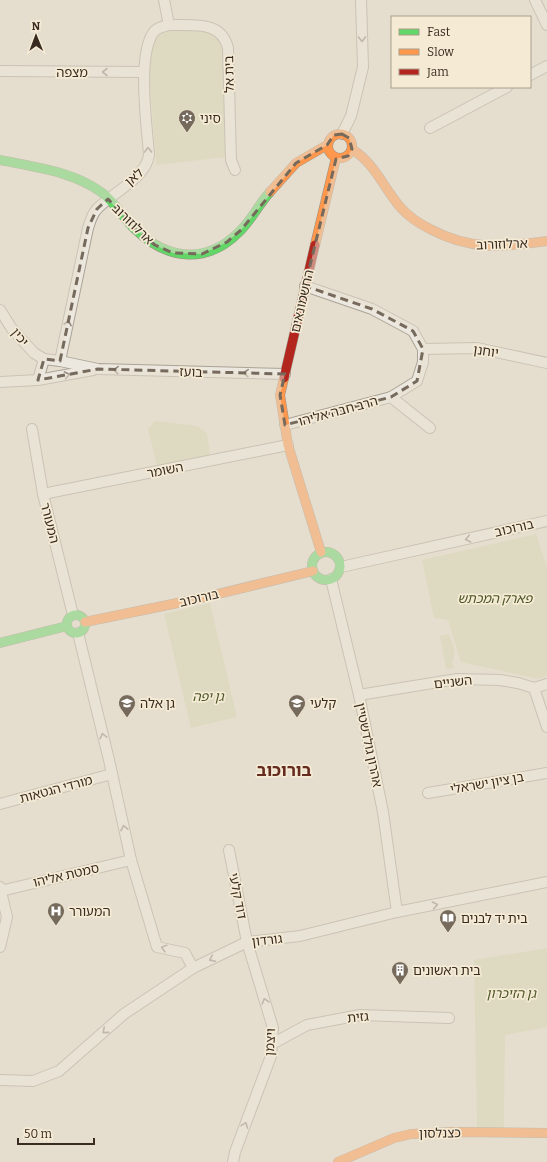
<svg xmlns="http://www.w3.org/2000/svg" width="547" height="1162" viewBox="0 0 547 1162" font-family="Bitter,'Noto Sans Hebrew',serif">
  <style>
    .green { fill: #d4d4b1 }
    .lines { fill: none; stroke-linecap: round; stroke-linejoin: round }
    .street-casing { stroke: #aaa397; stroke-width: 12 }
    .fast-casing { stroke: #9a9286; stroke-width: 10 }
    .slow-casing { stroke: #9a9286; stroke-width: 10 }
    .jam-casing { stroke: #9a9286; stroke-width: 10 }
    .street { stroke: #ede8df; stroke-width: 10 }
    .fast { stroke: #63d668; stroke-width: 9 }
    .slow { stroke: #ff974d; stroke-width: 9 }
    .jam { stroke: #b3261e; stroke-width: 9 }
    .oneway { stroke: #938a7f }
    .marked { fill: none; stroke: #756a5c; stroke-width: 3; stroke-dasharray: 8 5; stroke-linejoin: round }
    .labels { text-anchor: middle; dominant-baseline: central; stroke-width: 3.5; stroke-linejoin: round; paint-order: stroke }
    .street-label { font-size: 13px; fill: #392b1f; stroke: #f5ebd5 }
    .poi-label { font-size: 13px; fill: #392b1f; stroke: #f5ebd5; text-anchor: start }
    .park-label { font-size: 13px; font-style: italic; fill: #4a5526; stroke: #f5ebd5 }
    .district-label { font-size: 17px; font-weight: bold; fill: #652c1f; stroke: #f5ebd5 }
  </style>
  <rect width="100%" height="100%" fill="#e5dece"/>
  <!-- green -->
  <g class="green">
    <polygon points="174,28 210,31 226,49 226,157 156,165 149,71 154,41 160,33"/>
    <polygon points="155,421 197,426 207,433 210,456 157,465 148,429"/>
    <polygon points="536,534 547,567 547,676 538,679 461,662 448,620 434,618 422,560"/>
    <polygon points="210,603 237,717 191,728 164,614"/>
    <path d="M448,634C454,643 457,653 452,662L454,668L446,669L440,636Z"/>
    <polygon points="547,948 547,1027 505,1035 504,1131 477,1130 474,960"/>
  </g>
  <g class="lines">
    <!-- street casing -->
    <g class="street-casing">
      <g id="street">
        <polyline points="535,0 547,25"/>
        <path d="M169,25C193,26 221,20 228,48L231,160L235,170"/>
        <polyline points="0,71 144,72"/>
        <polyline points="530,75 547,66"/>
        <polyline points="430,128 507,87"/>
        <polyline points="342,134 351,116 363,67 361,0"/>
        <polyline points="0,310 12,329 34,353 44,359 60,361 98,369 285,374"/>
        <polyline points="423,349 477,348 547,363"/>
        <path d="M60,361L88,228C90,222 92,214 97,209C112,193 146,178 149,155C147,126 137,57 153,33C156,28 164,26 169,25L164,0"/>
        <polyline points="38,380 44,359"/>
        <polyline points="0,382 38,380 93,370"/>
        <polyline points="391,397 430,428"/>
        <polyline points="285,425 391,397 417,381 423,362 423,349 413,331 372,309 305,286"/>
        <polyline points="32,429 43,494 73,615"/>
        <polyline points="43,494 288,445"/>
        <polyline points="341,567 547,521"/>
        <polyline points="331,579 359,695 383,812 397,912"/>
        <polyline points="78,633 109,760 131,860 157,947 185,953 193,968"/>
        <polyline points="534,688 547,727"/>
        <polyline points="359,695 457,679 500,680 518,683 534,688 547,684"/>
        <polyline points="428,793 547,773"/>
        <polyline points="0,804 112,774"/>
        <polyline points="229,850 247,942 273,1028 271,1056 235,1152 233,1162"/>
        <polyline points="0,887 7,917 0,947"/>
        <polyline points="1,891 131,860"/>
        <polyline points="272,1044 307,1025 360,1015 449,1018"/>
        <polyline points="0,1080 33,1081 59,1071 124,1014 193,968 247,942 300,936 397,912 547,882"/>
      </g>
    </g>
    <!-- fast casing -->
    <g class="fast-casing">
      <g id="fast">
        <path d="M0,160C34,167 72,171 101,192C114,201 124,219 136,230C169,261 208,264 240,231C252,219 259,204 270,192"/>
        <circle cx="326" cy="566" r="14"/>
        <circle cx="76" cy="624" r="9"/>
        <polyline points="0,643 67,626"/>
      </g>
    </g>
    <!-- slow casing -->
    <g class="slow-casing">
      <g id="slow">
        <circle cx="340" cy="146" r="12"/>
        <path d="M352,149C376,165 383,187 401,208C409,217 420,224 430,229C471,251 503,247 547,241"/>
        <polyline points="270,192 296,163 327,145"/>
        <polyline points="315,245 336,158"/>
        <polyline points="284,378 280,395 288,445 321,552"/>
        <polyline points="85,622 197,599 313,571"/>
        <polyline points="338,1162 394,1138 411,1134 452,1132 547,1133"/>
      </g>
    </g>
    <!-- jam casing -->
    <g class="jam-casing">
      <polyline id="jam" points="284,378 315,245"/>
    </g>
    <!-- street -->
    <use href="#street" class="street"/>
    <!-- fast -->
    <use href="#fast" class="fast"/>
    <!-- slow -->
    <use href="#slow" class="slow"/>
    <!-- jam -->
    <use href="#jam" class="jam"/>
  </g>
  <!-- one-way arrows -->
  <defs><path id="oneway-chevron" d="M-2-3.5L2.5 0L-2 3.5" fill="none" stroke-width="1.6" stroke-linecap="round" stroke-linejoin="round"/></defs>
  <g class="oneway">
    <use href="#oneway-chevron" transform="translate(362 39) rotate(89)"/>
    <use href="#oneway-chevron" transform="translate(105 72) rotate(-180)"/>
    <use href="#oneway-chevron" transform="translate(148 150) rotate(-92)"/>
    <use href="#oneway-chevron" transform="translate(68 323) rotate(-78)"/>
    <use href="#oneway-chevron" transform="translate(116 370) rotate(-178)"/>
    <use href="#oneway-chevron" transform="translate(246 373) rotate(-178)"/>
    <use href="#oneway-chevron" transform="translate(67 375) rotate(-10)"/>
    <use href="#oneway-chevron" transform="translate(468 539) rotate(168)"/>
    <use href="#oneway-chevron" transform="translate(103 736) rotate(-104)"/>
    <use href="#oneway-chevron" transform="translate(124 828) rotate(-102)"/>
    <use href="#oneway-chevron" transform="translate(435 905) rotate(-11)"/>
    <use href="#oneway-chevron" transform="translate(164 948) rotate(-165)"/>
    <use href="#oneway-chevron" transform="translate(212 959) rotate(154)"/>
    <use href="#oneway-chevron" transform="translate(265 1001) rotate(-106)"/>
    <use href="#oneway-chevron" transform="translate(105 1031) rotate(139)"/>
    <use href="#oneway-chevron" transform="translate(245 1125) rotate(-69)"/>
  </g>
  <!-- marked area -->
  <path d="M0 0H547V1162H0ZM342,134L349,138L352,149L348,156L336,159L305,286L372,309L413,331L423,349L417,381L391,397L285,425L280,395L285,374L98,369L38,380L44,359L60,361L88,228L97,209L108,199L135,229L155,245L173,253L202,254L227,242L241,230L296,163L327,145L334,135Z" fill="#e5dece" fill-opacity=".55" fill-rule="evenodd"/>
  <path class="marked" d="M342,134L349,138L352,149L348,156L336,159L305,286L372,309L413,331L423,349L417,381L391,397L285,425L280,395L285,374L98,369L38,380L44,359L60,361L88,228L97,209L108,199L135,229L155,245L173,253L202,254L227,242L241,230L296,163L327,145L334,135Z"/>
  <!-- icons -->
  <defs>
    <g id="synagogue-pin" transform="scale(0.9)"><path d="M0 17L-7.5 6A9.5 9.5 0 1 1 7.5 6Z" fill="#756a5c" stroke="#f5ebd5"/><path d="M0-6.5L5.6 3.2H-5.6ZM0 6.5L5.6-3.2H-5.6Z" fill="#fff"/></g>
    <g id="school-pin" transform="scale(0.9)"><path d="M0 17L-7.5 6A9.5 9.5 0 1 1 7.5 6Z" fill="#756a5c" stroke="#f5ebd5"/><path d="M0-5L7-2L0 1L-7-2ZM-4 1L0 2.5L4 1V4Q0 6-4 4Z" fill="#fff"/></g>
    <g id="hospital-pin" transform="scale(0.9)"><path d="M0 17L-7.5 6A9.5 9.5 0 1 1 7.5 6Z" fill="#756a5c" stroke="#f5ebd5"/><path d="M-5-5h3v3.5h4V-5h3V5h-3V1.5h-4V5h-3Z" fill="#fff"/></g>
    <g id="library-pin" transform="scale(0.9)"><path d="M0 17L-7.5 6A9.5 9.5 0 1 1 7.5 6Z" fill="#756a5c" stroke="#f5ebd5"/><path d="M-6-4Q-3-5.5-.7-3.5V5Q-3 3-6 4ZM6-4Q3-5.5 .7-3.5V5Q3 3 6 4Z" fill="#fff"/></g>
    <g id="building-pin" transform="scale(0.9)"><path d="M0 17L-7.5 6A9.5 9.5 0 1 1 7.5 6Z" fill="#756a5c" stroke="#f5ebd5"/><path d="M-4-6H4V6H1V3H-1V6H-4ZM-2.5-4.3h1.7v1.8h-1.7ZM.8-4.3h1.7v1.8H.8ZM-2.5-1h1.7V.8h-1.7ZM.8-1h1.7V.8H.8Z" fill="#fff"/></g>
  </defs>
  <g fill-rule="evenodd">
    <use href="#synagogue-pin" x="187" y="118"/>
    <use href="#school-pin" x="127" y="703"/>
    <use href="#school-pin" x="297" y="703"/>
    <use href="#hospital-pin" x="56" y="911"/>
    <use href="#library-pin" x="448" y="918"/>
    <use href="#building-pin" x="400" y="970"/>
  </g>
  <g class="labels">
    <!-- street labels -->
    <g class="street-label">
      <text x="72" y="72">מצפה</text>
      <text transform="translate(229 74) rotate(-91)">בית אל</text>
      <text transform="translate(134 177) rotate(-42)">לאן</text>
      <text transform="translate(133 224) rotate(44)">ארלוזורוב</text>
      <text transform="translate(502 244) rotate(-2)">ארלוזורוב</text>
      <text transform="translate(302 301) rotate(-77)">החשמונאים</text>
      <text transform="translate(20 337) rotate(50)">יכין</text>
      <text transform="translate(486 351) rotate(8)">יוחנן</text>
      <text transform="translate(191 372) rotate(2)">בועז</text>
      <text transform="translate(338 411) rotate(-15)">הרב חבה אליהו</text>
      <text transform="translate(165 470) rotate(-11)">השומר</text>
      <text transform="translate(50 523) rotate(76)">המעורר</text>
      <text transform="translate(514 528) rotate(-13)">בורוכוב</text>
      <text transform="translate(199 598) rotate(-13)">בורוכוב</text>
      <text transform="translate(453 682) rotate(-6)">השניים</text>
      <text transform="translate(369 745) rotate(78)">אהרון גולדשטיין</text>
      <text transform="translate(487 783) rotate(-10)">בן ציון ישראלי</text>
      <text transform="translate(56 789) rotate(-15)">מורדי הגטאות</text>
      <text transform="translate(66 875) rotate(-13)">סמטת אליהו</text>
      <text transform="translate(238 896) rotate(79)">דוד קלעי</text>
      <text transform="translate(267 940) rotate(-7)">גורדון</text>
      <text transform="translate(358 1017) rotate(-5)">גזית</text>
      <text transform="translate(270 1042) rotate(-87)">ויצמן</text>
      <text transform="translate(440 1133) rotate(-1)">כצנלסון</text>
    </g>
    <!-- poi labels -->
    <g class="poi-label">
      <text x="200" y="118">סיני</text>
      <text x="140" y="703">גן אלה</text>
      <text x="310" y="703">קלעי</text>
      <text x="69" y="911">המעורר</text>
      <text x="461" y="918">בית יד לבנים</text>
      <text x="413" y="970">בית ראשונים</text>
    </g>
    <!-- park labels -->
    <g class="park-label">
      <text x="495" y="598">פארק המכתש</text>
      <text x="208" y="696">גן יפה</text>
      <text x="511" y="993">גן הזיכרון</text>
    </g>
    <!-- district labels -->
    <g class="district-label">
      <text x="284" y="770">בורוכוב</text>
    </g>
  </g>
  <!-- legend -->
  <rect x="391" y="16" width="140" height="72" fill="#f5ebd5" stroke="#aa9e8c"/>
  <rect x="399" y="29" width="20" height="6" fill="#63d668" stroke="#aa9e8c"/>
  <text x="427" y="36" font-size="12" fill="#392b1f">Fast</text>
  <rect x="399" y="49" width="20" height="6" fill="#ff974d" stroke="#aa9e8c"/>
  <text x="427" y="56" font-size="12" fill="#392b1f">Slow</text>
  <rect x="399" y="69" width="20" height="6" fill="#b3261e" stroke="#aa9e8c"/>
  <text x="427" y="76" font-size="12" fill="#392b1f">Jam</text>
  <!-- north arrow -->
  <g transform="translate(36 36) rotate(359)" stroke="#f5ebd5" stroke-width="3" paint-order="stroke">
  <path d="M0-3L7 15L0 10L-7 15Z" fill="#392b1f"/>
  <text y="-6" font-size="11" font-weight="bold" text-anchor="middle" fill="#392b1f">N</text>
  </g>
  <!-- scale -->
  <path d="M18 1138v6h76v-6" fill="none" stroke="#392b1f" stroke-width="2"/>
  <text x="24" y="1138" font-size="12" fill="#392b1f" stroke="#f5ebd5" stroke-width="3" paint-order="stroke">50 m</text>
</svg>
